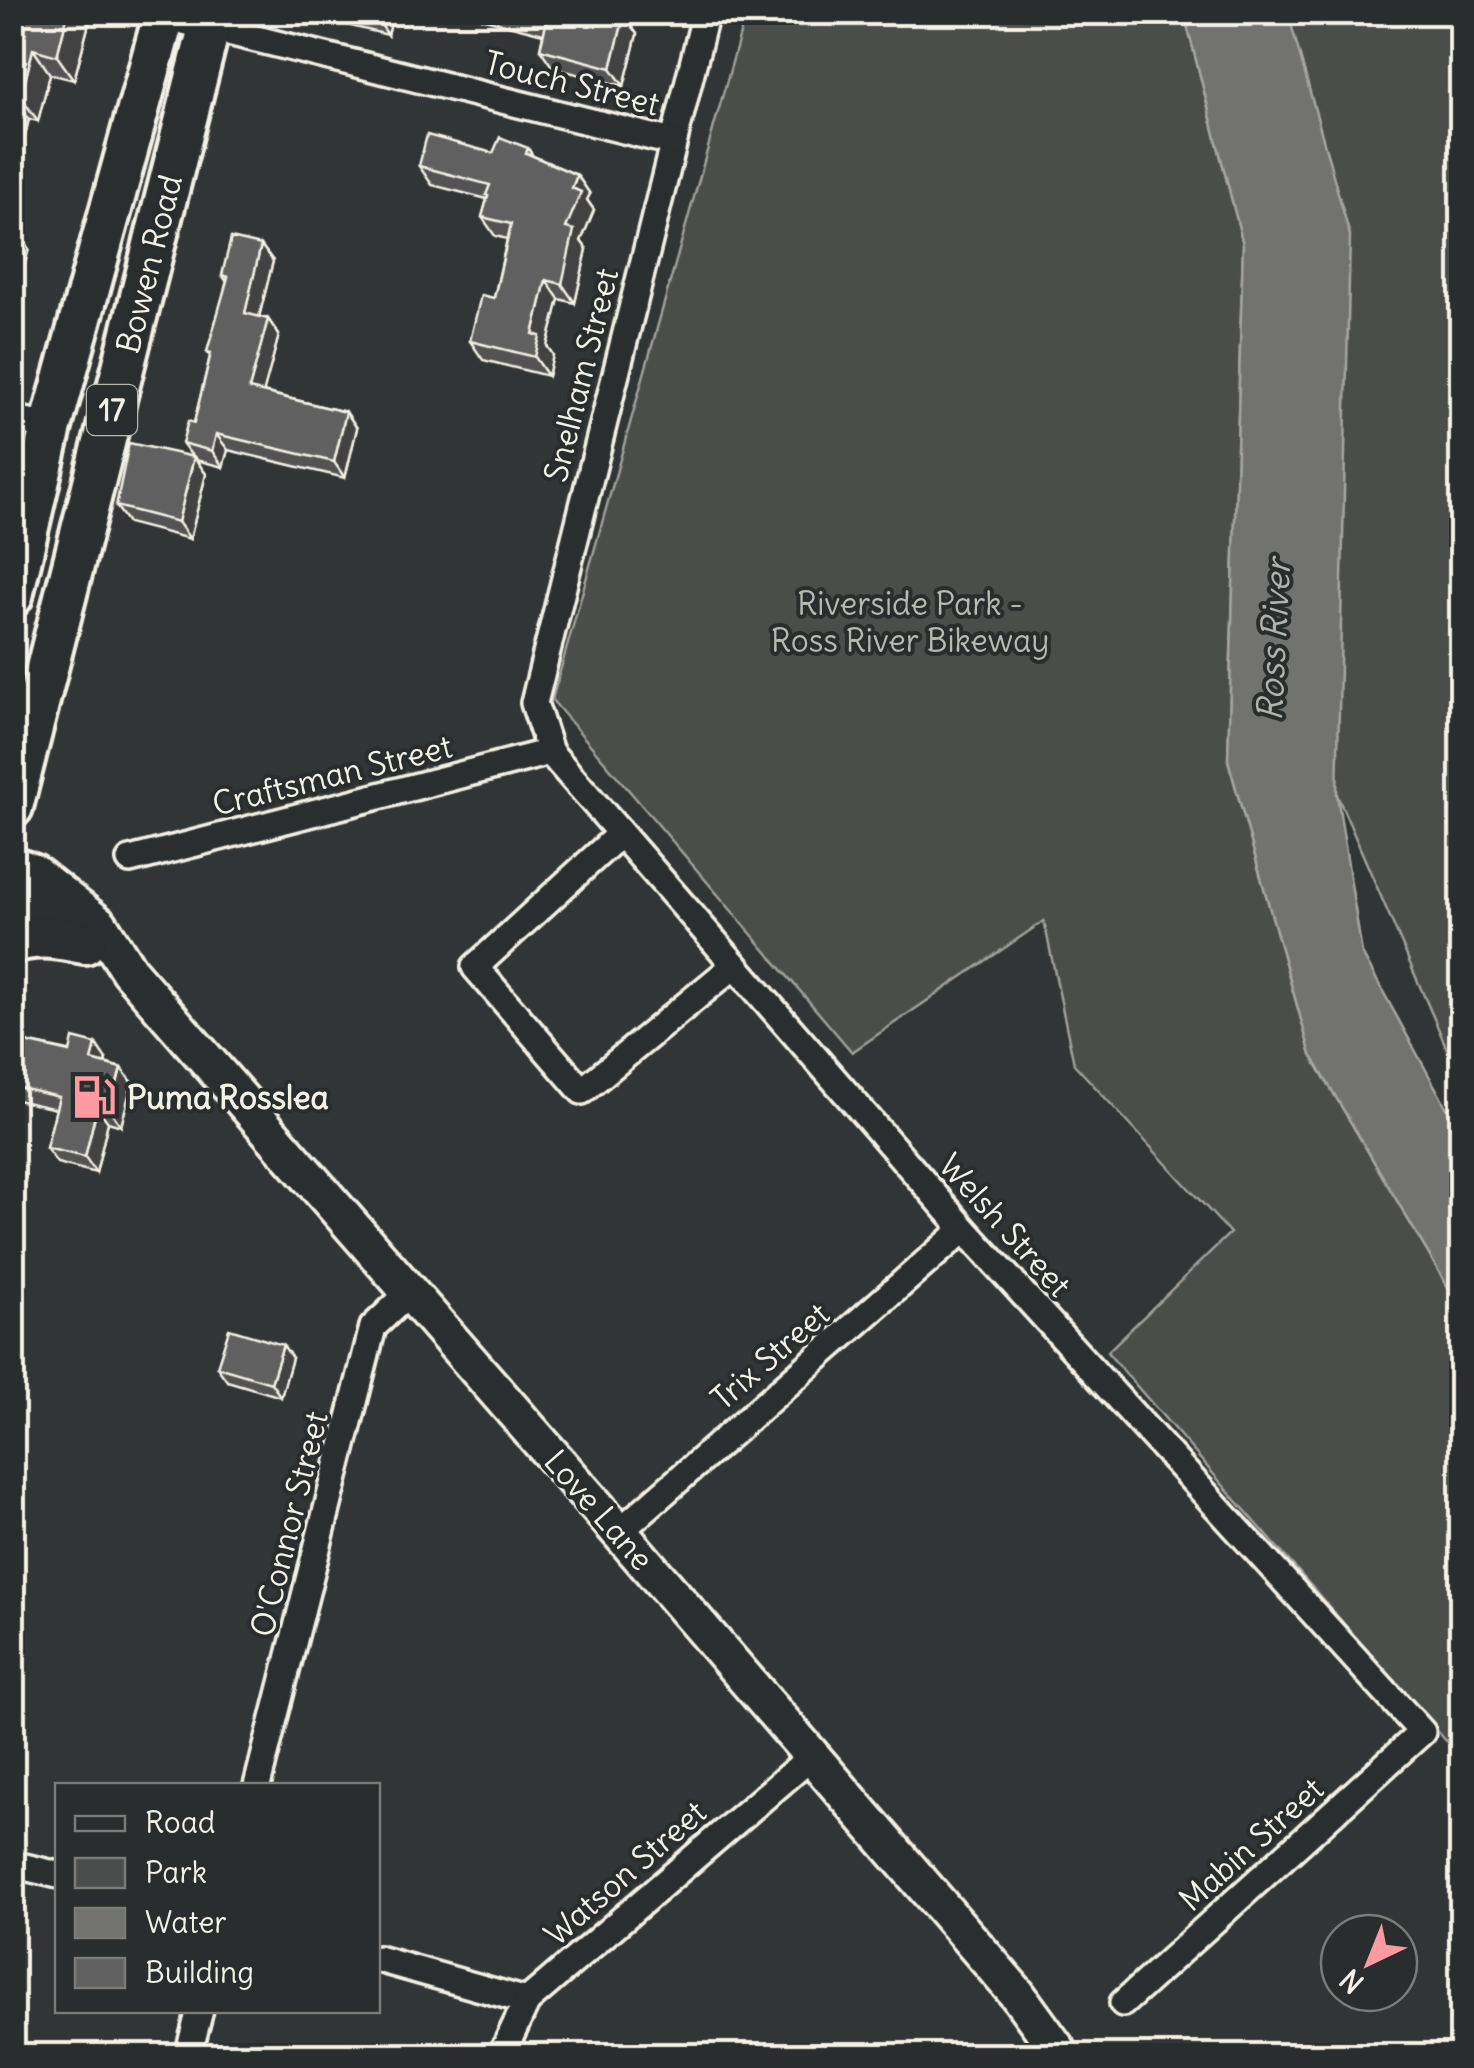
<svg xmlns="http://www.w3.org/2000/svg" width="1474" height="2068" viewBox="0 0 1474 2068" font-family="Delius,sans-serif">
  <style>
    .green { fill: #4b4d4c; stroke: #a09f9a; stroke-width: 2.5 }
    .water { fill: #727370; stroke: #a6a5a0; stroke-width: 2.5 }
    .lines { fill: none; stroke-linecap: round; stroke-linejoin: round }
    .street-casing { stroke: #f4f1e8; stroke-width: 32 }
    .secondary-casing { stroke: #f4f1e8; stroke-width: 42 }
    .primary-casing { stroke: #f4f1e8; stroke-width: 48 }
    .street { stroke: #2a2d2e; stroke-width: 25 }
    .secondary { stroke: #2a2d2e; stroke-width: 35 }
    .primary { stroke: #2a2d2e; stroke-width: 40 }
    .wall { fill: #525352; stroke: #f4f1e8; stroke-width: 2.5 }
    .shaded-wall { fill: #424342; stroke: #f4f1e8; stroke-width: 2.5 }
    .building { fill: #5f605f; stroke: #f4f1e8; stroke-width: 2.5 }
    .labels { text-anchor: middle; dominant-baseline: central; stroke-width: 8; stroke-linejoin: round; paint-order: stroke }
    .shield { fill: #2a2d2e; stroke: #b7b6b0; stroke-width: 2.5 }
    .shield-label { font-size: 30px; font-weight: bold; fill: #f4f1e8 }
    .street-label { font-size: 32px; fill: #f4f1e8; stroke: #2a2d2e }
    .park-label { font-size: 32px; fill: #b9b8b1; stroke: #2a2d2e }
    .poi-label { font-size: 32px; font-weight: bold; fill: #f4f1e8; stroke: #2a2d2e; text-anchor: start }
    .water-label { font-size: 35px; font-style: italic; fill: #b3b2ac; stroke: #2a2d2e }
  </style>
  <rect width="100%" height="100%" fill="#323535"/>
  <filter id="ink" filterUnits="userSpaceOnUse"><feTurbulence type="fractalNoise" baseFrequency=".01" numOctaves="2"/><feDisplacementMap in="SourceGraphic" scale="20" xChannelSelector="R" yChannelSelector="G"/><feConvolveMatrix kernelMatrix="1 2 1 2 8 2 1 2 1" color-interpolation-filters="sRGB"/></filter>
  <g filter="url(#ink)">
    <!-- green -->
    <g class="green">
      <polygon points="746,13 1184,13 1243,244 1228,760 1311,1055 1461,1309 1461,1758 1107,1352 1230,1233 1074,1064 1044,921 852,1052 552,700"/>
      <polygon points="1283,13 1461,13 1461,1081 1337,795"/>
    </g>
    <!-- water -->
    <polygon class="water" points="1184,13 1288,13 1350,236 1337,795 1362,953 1461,1134 1461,1309 1311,1055 1228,760 1243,244"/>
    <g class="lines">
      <!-- street casing -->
      <g class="street-casing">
        <g id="street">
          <polyline points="706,12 534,703 550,752 964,1229 1422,1732 1123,2003"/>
          <polyline points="164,16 672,142"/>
          <polyline points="12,418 51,427"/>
          <polyline points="620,834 475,967 582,1091 735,965"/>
          <polyline points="130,860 550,752"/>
          <polyline points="619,1532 964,1229"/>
          <polyline points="257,1786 373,1327 409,1293"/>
          <polyline points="12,1864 58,1875"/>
          <polyline points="378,1959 527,2001"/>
          <polyline points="188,2056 200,2010"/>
          <polyline points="501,2056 527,2001 812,1756"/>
        </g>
      </g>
      <!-- secondary casing -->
      <g class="secondary-casing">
        <g id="secondary">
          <polyline points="12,864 33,872 100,925 129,971 619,1532 1017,1994 1062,2056"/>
          <polyline points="12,895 32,906 86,943"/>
        </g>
      </g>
      <!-- primary casing -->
      <g class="primary-casing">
        <g id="primary">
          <polyline points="12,596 51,427 165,12"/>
          <polyline points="12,807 213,12"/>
          <path d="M12,943C37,933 60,939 85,943"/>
        </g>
      </g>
      <!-- street -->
      <use href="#street" class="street"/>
      <!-- secondary -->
      <use href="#secondary" class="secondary"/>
      <!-- primary -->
      <use href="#primary" class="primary"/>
    </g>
    <!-- wall -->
    <g class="wall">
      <polygon points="12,12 92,12 74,80 50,74 38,121 29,119 12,188"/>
      <polygon points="328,12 394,12 388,35 334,22"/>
      <polygon points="475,12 624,12 623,15 637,34 624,86 553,68 540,49 543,34 481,18"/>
      <polygon points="528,148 533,156 577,175 590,194 587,200 594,210 581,241 587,249 575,303 559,299 547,346 553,355 548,376 483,360 470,341 494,298 507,239 495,236 482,217 487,199 432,185 419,166"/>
      <polygon points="261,245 273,261 259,317 268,319 279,335 263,392 346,412 357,428 345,478 228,450 223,467 196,460 206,474 190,539 128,523 116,506 192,456 182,443 194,423 210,356 207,352 227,282 222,275"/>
      <polygon points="12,1039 106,1059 105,1063 121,1068 132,1083 121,1126 108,1122 96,1173 57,1163 46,1148 56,1109 12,1099"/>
      <polygon points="292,1358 281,1397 227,1381 217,1367"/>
    </g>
    <!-- shaded-wall -->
    <g class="shaded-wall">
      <polygon points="68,12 92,12 74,80 57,56"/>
      <polygon points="376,12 394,12 388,35 375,16"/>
      <polygon points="624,16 637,34 624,86 611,68"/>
      <polygon points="33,49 50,74 38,121 21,97"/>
      <polygon points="12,96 29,119 12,188"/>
      <polygon points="577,175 590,194 587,200 594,210 581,241 587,249 575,303 562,284 566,228 572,188"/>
      <polygon points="19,235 29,249 13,307 20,318 12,346 12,259"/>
      <polygon points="261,245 273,261 256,329 245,313"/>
      <polygon points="546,280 559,299 547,346 553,355 548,376 535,357 533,334"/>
      <polygon points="268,319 279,335 260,405 249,389"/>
      <polygon points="346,412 357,428 345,478 334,462"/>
      <polygon points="216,434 228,450 223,467 212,451"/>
      <polygon points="194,457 206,474 190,539 178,522"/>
      <polygon points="96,1044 106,1059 102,1075 92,1060"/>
      <polygon points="121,1068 132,1083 121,1126 110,1110"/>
      <polygon points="97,1107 108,1122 96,1173 85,1157"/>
      <polygon points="283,1345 292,1358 281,1397 271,1383"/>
    </g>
    <!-- building -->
    <g class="building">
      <polygon points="12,12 68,12 57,56 33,49 21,97 12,95"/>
      <polygon points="360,12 376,12 375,16"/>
      <polygon points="519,12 612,12 624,16 611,68 540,49 547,20"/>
      <polygon points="427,135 493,153 500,137 528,148 526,153 577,175 572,188 581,192 566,228 574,230 562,284 546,280 533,334 540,336 535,357 470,341 481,295 494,298 511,224 482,217 488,196 486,195 490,185 419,166"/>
      <polygon points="12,233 19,235 12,259"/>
      <polygon points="231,238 261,245 245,313 268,319 249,389 346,412 334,462 216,434 212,451 182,443 188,421 194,423 211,353 207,352 228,277 222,275"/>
      <polygon points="129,443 194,457 178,522 116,506"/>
      <polygon points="73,1038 96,1044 92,1060 121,1068 110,1110 97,1107 85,1157 46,1148 59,1097 12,1086 12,1039 70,1052"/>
      <polygon points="229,1329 283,1345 271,1383 217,1367"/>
    </g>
  </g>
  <!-- icons -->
  <defs>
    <g id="fuel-bare" transform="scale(3.45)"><path d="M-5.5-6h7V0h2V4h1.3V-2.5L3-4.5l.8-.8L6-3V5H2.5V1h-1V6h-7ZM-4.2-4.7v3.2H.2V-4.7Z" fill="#ff9aa2" stroke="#2a2d2e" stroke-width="2.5" paint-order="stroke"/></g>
  </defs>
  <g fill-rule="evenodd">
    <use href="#fuel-bare" x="94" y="1097"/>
  </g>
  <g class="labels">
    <!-- shield labels -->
    <rect class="shield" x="87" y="385" width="50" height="50" rx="8"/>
    <g class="shield-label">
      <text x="112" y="410">17</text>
    </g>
    <!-- street labels -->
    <g class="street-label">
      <text transform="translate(572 83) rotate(14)">Touch Street</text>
      <text transform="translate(149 264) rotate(-76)">Bowen Road</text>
      <text transform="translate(581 375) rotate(-76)">Snelham Street</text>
      <text transform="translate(332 775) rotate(-14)">Craftsman Street</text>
      <text transform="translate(1005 1225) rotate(48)">Welsh Street</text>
      <text transform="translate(770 1356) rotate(-41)">Trix Street</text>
      <text transform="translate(599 1510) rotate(49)">Love Lane</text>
      <text transform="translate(289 1524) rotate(-76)">O'Connor Street</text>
      <text transform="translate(1251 1844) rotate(-42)">Mabin Street</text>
      <text transform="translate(625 1873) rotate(-41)">Watson Street</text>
    </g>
    <!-- park labels -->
    <g class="park-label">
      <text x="910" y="603">Riverside Park -<tspan x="910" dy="37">Ross River Bikeway</tspan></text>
    </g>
    <!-- poi labels -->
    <g class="poi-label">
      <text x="127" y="1097">Puma Rosslea</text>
    </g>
    <!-- water labels -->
    <g class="water-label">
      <text transform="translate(1273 640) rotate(-87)">Ross River</text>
    </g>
  </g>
  <!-- margin -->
  <rect width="1474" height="2068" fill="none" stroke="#2a2d2e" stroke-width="50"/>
  <rect x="25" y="25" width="1424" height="2018" fill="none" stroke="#f4f1e8" stroke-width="4" filter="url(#ink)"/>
  <!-- legend -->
  <rect x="55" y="1783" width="325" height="230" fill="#2a2d2e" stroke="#7b7b78" stroke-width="2.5"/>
  <rect x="75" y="1816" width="50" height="15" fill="#2a2d2e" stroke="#7b7b78" stroke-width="2.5"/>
  <text x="145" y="1833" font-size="30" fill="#f4f1e8">Road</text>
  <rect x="75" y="1858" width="50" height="30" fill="#4b4d4c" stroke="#7b7b78" stroke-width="2.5"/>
  <text x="145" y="1883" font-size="30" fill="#f4f1e8">Park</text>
  <rect x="75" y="1908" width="50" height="30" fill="#727370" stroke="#7b7b78" stroke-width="2.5"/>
  <text x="145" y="1933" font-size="30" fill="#f4f1e8">Water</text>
  <rect x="75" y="1958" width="50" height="30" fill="#5f605f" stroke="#7b7b78" stroke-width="2.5"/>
  <text x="145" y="1983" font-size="30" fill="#f4f1e8">Building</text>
  <!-- north arrow -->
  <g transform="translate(1369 1963) rotate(223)"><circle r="48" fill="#2a2d2e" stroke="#7b7b78" stroke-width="2.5"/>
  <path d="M0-8L18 38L0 25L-18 38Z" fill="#ff9aa2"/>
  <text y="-15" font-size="28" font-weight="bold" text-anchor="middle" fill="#f4f1e8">N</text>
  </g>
</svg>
